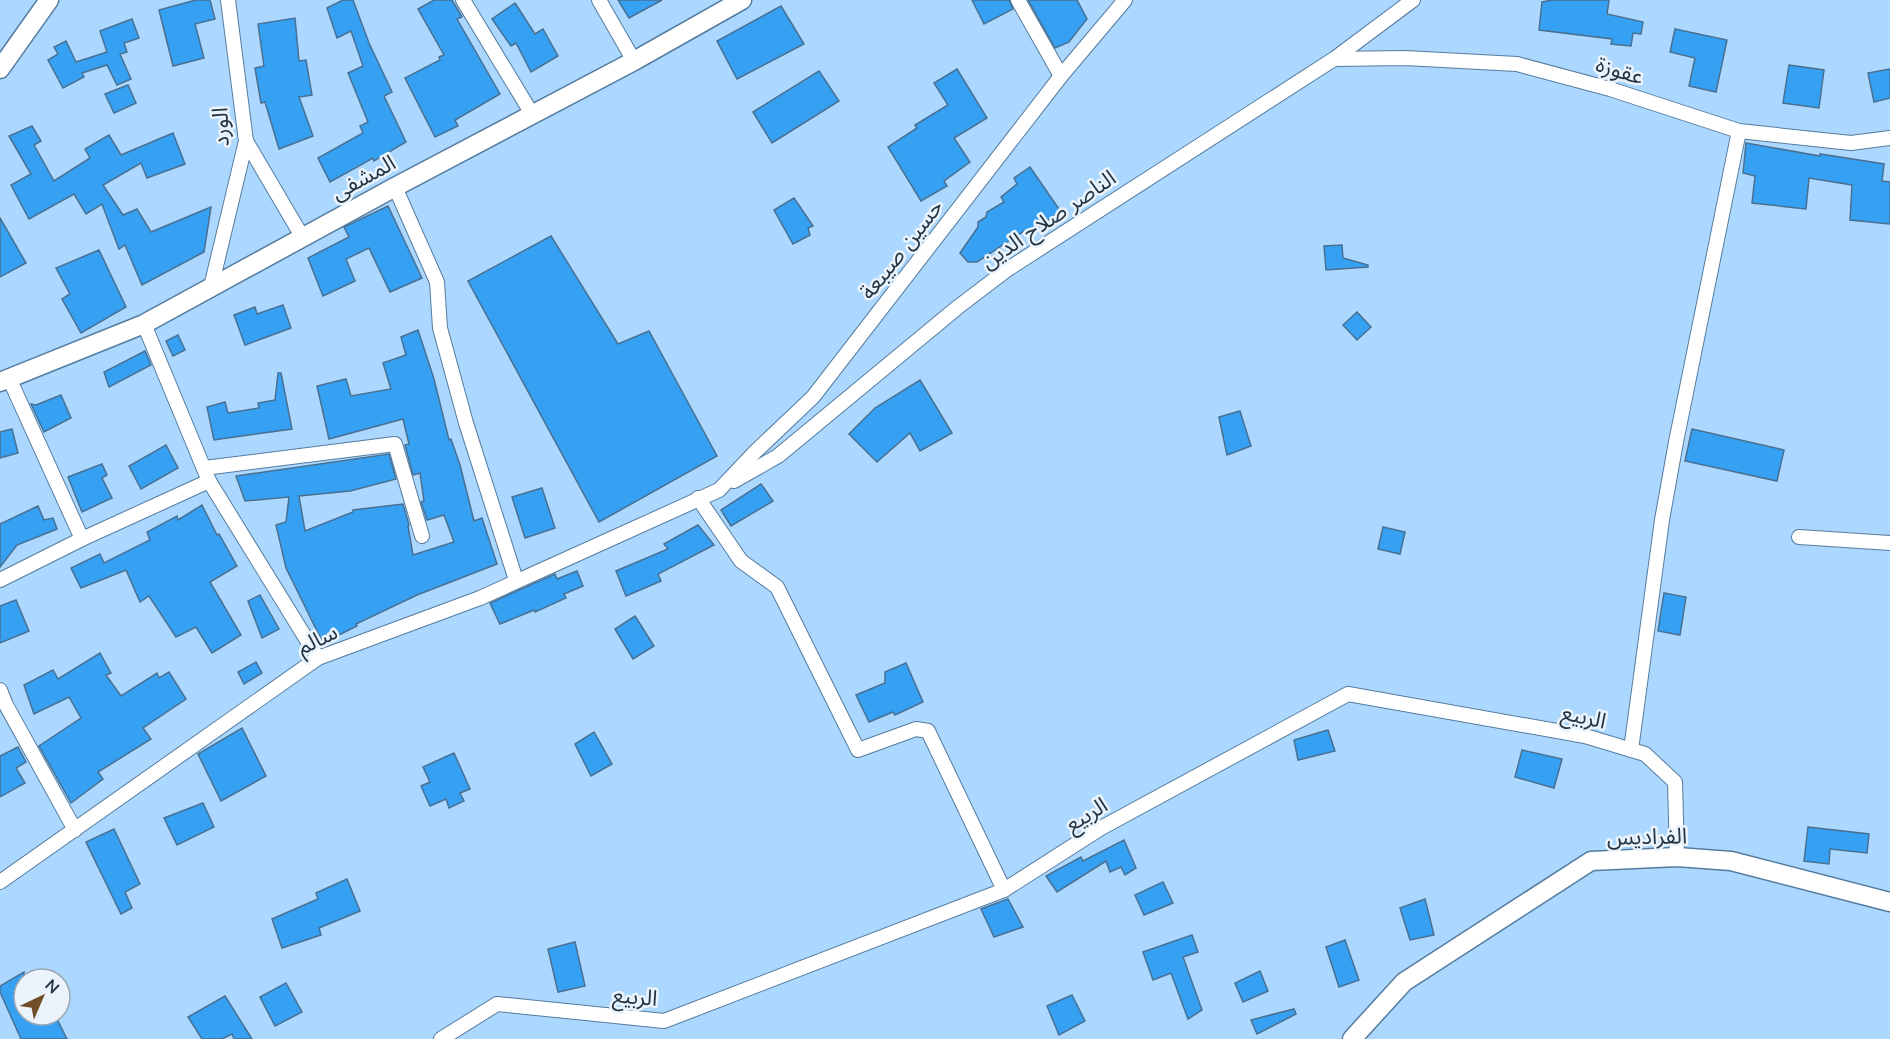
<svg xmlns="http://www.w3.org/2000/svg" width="1890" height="1039" viewBox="0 0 1890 1039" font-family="Mulish,'Noto Sans Arabic',sans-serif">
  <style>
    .building { fill: #36a1f2; stroke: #487092; stroke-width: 1.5 }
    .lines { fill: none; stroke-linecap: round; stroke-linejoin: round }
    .minor-casing { stroke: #547ca0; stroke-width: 16 }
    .tertiary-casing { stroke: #547ca0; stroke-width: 21 }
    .minor { stroke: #fff; stroke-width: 14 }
    .tertiary { stroke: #fff; stroke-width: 18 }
    .labels { text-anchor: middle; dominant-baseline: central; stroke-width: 5; stroke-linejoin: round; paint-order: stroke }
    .street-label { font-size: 22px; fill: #233544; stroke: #ebf4fc }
  </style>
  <rect width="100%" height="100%" fill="#acd7fe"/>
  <!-- building -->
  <g class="building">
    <polygon points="196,0 210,0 215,19 195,24 204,58 173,66 159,10"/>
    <polygon points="343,0 353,0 369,43 392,92 384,96 406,142 374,161 373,158 330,182 318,158 363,133 360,126 368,122 348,73 363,66 351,31 337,38 327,8"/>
    <polygon points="434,0 452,0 462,17 457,19 500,94 455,120 458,126 435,137 405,78 440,60 439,57 444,55 418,9"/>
    <polygon points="618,0 662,0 629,18"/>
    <polygon points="972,0 1009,0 1013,9 984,24"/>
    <polygon points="1028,0 1077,0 1087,19 1069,42 1055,48"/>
    <polygon points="1552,0 1609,0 1607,14 1643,22 1641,34 1633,33 1631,46 1611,44 1612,39 1539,30 1542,2"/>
    <polygon points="515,3 535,34 543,29 558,56 531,72 516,43 511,46 492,19"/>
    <polygon points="781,6 804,44 737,79 717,41"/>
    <polygon points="295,18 299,61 306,60 312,95 299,97 313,136 279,149 265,102 261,103 255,68 264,66 258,24"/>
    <polygon points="132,19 139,38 124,43 127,52 120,54 131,79 117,85 107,65 82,73 84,77 63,88 48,60 58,54 54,47 66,41 76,62 107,52 100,31"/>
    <polygon points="1675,29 1727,40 1716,92 1689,86 1695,58 1670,52"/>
    <polygon points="1789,65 1824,70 1819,108 1783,103"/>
    <polygon points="957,69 987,118 954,138 970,162 944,181 947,186 921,201 888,147 917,128 915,125 948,105 934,83"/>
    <polygon points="1890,69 1890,98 1874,102 1868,73"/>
    <polygon points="819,71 839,101 772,143 753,112"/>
    <polygon points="128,85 136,103 114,113 105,94"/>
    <polygon points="32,126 41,141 34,145 54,181 90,158 85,149 109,135 121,155 173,133 185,164 147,178 141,163 103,185 123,215 137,209 151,232 211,207 204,252 142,285 125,245 119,249 102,204 86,214 74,194 29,219 11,185 31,174 9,136"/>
    <polygon points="1746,143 1820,156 1820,154 1884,164 1882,181 1890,182 1890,224 1850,220 1852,185 1809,178 1806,209 1752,203 1755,176 1743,173"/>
    <polygon points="1030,167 1061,212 1025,234 1024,231 977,262 968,262 960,253 978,227 978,222 986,217 987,212 1004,202 1001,197 1017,184 1014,178"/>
    <polygon points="794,198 813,226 808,228 810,235 793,244 774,210"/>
    <polygon points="388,206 422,278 390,292 369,248 346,259 355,281 323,296 308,258 349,237 344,227"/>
    <polygon points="0,218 26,263 0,277"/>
    <polygon points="551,236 618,344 649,331 717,456 599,522 468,281"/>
    <polygon points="1342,245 1343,258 1368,265 1368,267 1326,270 1324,246"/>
    <polygon points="99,250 126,307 81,333 62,299 70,294 56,268"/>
    <polygon points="283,305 291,328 245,345 234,315 255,307 257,314"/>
    <polygon points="1357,312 1371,327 1357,340 1343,325"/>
    <polygon points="418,330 434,379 449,440 451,439 460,465 474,521 482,518 497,564 417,595 356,624 357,626 323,643 286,568 276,525 286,522 289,497 245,501 236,476 389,454 396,479 350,491 299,496 305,531 353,512 353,510 403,504 409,525 408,526 413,555 454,542 444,515 427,520 421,502 424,501 420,473 413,475 405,445 409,444 403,419 329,439 317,386 346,379 351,396 391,389 383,363 406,355 401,337"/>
    <polygon points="178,335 185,350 173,356 166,341"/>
    <polygon points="145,351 151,365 109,387 104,372"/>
    <polygon points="278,373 281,373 292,429 214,440 207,407 225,402 228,413 259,408 258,403 275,400"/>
    <polygon points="920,380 952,433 920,451 910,433 877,462 849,434 875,408"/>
    <polygon points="61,395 71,418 44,432 31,404 36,405"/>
    <polygon points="1240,411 1251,446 1227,455 1219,417"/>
    <polygon points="12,429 18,453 0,458 0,432"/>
    <polygon points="1692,429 1784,450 1777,481 1685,461"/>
    <polygon points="166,445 178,468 141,489 129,466"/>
    <polygon points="102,464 107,475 102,478 112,498 82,512 68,477"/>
    <polygon points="761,484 773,501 731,526 721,510"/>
    <polygon points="542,488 555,528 525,538 512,497"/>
    <polygon points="202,505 217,535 219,534 237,566 210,582 241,635 212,653 196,627 176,637 149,596 140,602 126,570 81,588 71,568 100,554 104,563 150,540 147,532 177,516 178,520"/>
    <polygon points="38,506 44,520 53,518 57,529 17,545 0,567 0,524"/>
    <polygon points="698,525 714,545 658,574 661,581 626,596 616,571 668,549 664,544"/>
    <polygon points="1383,527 1405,532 1400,554 1378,549"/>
    <polygon points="577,571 583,586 564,594 566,598 535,612 534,610 500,624 490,603 555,574 557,579"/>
    <polygon points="1664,593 1686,597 1680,635 1658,631"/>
    <polygon points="260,595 279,629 262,638 248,601"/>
    <polygon points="16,600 29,631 0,643 0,606"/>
    <polygon points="635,616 654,646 633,659 615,629"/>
    <polygon points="100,653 111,673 106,675 121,696 157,673 159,678 169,672 186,699 143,728 151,739 98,772 103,779 71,803 39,746 81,718 69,697 34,714 24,685 53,670 58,679"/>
    <polygon points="256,662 262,673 244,684 238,672"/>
    <polygon points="906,663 923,702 895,715 893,712 869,722 856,695 885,683 885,672"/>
    <polygon points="242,728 266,776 221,801 198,754"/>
    <polygon points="1328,730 1335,751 1298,760 1294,740"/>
    <polygon points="594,732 612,764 591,776 575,744"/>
    <polygon points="18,747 26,762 16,768 25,783 0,797 0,756"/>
    <polygon points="1522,750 1562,759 1554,788 1515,777"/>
    <polygon points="454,753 470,789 460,793 464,801 449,808 446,799 430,806 421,786 430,782 423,767"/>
    <polygon points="203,803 214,827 177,845 164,818"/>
    <polygon points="1808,827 1869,834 1867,853 1830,849 1829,864 1804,861"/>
    <polygon points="114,829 140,884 125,892 132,908 121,914 86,842"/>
    <polygon points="1124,840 1136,868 1125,875 1121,867 1110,872 1106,861 1057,892 1046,876 1081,857 1083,861"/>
    <polygon points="347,879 360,911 319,928 321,935 282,948 272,919 318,899 316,893"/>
    <polygon points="1163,882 1173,903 1144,915 1135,895"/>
    <polygon points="1008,899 1023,927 994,937 981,909"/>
    <polygon points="1425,899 1434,935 1410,940 1400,908"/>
    <polygon points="1192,935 1198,952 1183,957 1202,1010 1188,1019 1171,973 1153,980 1143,952"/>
    <polygon points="1345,940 1359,980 1339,987 1326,947"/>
    <polygon points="575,942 585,986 558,992 548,949"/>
    <polygon points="1260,971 1268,991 1243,1002 1235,983"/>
    <polygon points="24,972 24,1015 55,1015 67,1039 21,1039 0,992 0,986"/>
    <polygon points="286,983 302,1012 275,1026 260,997"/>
    <polygon points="1072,995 1085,1021 1059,1035 1047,1006"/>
    <polygon points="225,996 252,1039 234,1039 232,1034 222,1039 202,1039 188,1017"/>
    <polygon points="1294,1009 1296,1014 1257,1034 1251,1020"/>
  </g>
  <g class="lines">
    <!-- minor casing -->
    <g class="minor-casing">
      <g id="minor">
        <polyline points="463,0 532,114"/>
        <polyline points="599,0 634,61"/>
        <polyline points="1018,0 1061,76"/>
        <polyline points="1334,59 1405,58 1517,64 1610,89 1739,131 1851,143 1890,138"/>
        <polyline points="246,141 303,238"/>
        <polyline points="395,187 437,282 440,328 466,423 516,580"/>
        <polyline points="211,287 246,141 228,0"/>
        <polyline points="144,324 209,481 318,658"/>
        <polyline points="9,378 82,539"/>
        <polyline points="204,468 395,444 422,536"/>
        <polyline points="734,481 778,456 958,307 1008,269 1334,59 1413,0"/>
        <polyline points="698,498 741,561 777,587 858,750 916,729 928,731 1004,890"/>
        <polyline points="1799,537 1890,543"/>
        <polyline points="0,580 82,539 209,481"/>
        <polyline points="0,690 6,705 75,830"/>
        <polyline points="1631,750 1662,520 1676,442 1739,131"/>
        <polyline points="0,882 318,658 480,598 719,490 755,452 813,397 1061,76 1125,0"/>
        <polyline points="441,1039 497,1004 664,1021 1004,890 1101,828 1348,694 1585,736 1645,754 1675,782 1677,857"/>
      </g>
    </g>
    <!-- tertiary casing -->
    <g class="tertiary-casing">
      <g id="tertiary">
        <polyline points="0,69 49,0"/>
        <polyline points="0,382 144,324 395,187 634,61 742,0"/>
        <polyline points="1352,1039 1404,982 1591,861 1677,857 1731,861 1890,902"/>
      </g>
    </g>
    <!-- minor -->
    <use href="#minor" class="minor"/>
    <!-- tertiary -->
    <use href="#tertiary" class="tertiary"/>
  </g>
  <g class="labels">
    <!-- street labels -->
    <g class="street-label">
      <text transform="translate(1620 70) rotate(17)">عقوزة</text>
      <text transform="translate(220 127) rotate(-92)">الورد</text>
      <text transform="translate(363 177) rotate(-29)">المشفى</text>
      <text transform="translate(1048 219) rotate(-34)">الناصر صلاح الدين</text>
      <text transform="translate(901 249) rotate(-52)">حسين صيبعة</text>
      <text transform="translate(317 639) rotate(-26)">سالم</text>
      <text transform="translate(1584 716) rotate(13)">الربيع</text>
      <text transform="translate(1086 814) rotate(-31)">الربيع</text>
      <text transform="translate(1647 836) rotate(-1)">الفراديس</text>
      <text transform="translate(635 996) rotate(5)">الربيع</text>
    </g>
  </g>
  <!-- north arrow -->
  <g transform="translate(42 997) rotate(44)"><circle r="28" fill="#ebf4fc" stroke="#9ba8b2" stroke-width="1.5"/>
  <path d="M0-4.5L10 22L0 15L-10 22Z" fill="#734f29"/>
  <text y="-9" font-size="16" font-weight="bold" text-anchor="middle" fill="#233544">N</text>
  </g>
</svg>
